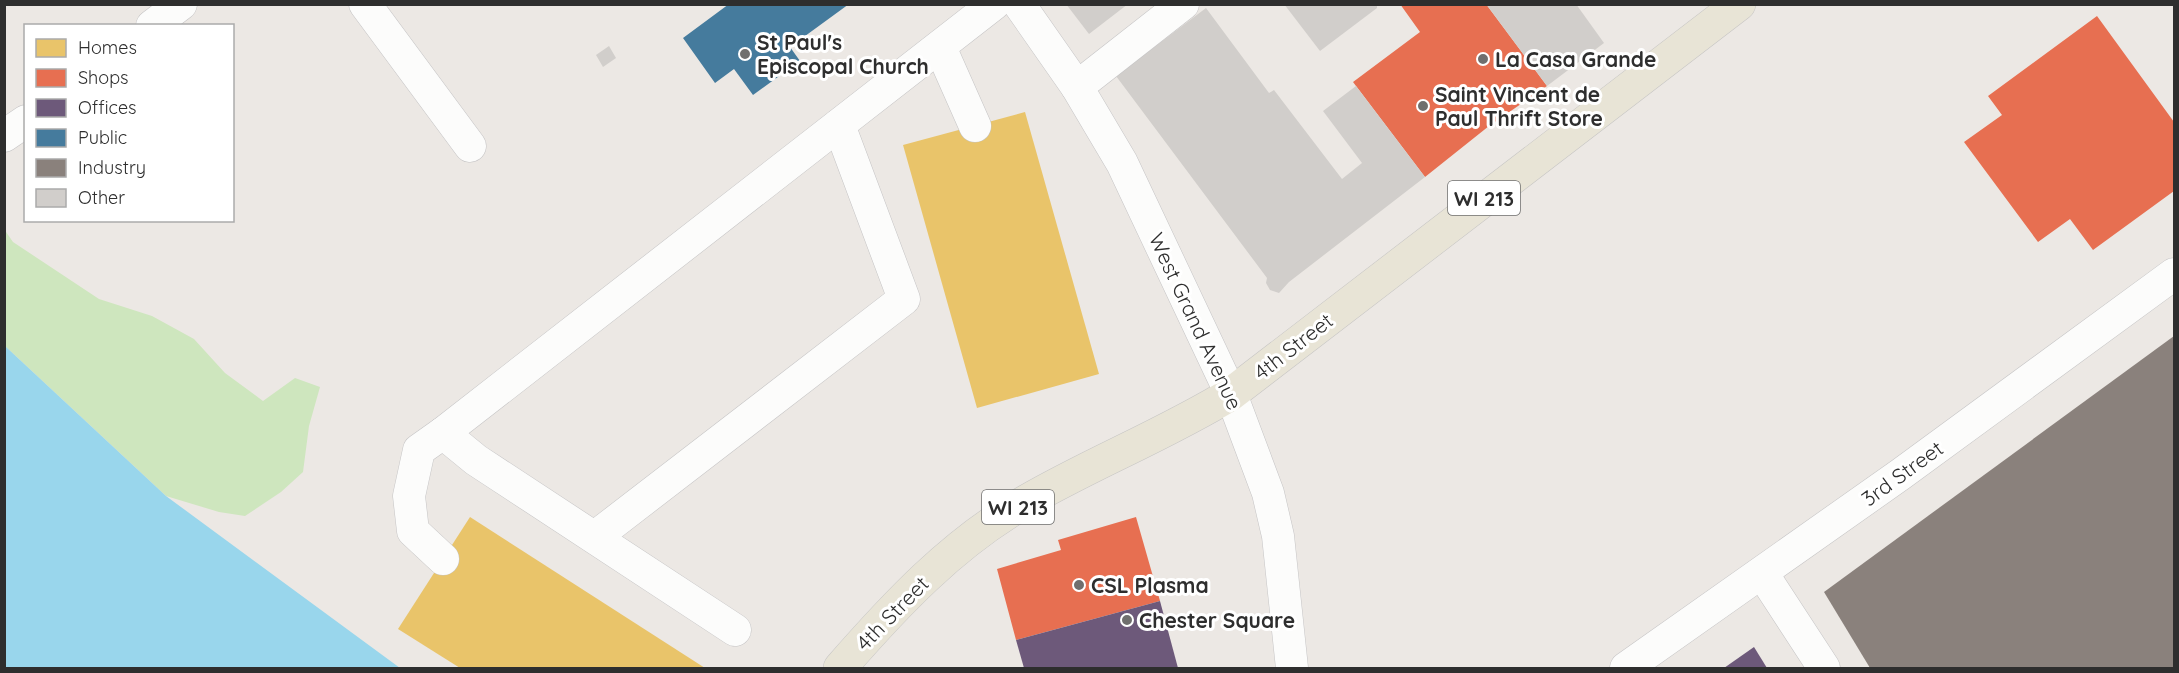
<svg xmlns="http://www.w3.org/2000/svg" width="2179" height="673" viewBox="0 0 2179 673" font-family="Quicksand,sans-serif">
  <style>
    .green { fill: #cee6be }
    .water { fill: #99d6ec }
    .homes { fill: #e9c46a }
    .shops { fill: #e76f51 }
    .offices { fill: #6d597a }
    .public { fill: #457b9d }
    .industry { fill: #8a817c }
    .building { fill: #d1cecb }
    .lines { fill: none; stroke-linecap: round; stroke-linejoin: round }
    .minor-casing { stroke: #c5c4c5; stroke-width: 33 }
    .major-casing { stroke: #c6c5c4; stroke-width: 34 }
    .minor { stroke: #fcfcfb; stroke-width: 32 }
    .major { stroke: #e8e4d6; stroke-width: 33 }
    .poi-dot { fill: #706f6e; stroke: #fff; stroke-width: 2 }
    .labels { text-anchor: middle; dominant-baseline: central; stroke-width: 6; stroke-linejoin: round; paint-order: stroke }
    .shield { fill: #fff; stroke: #6d6d6d; stroke-width: 1.5 }
    .shield-label { font-size: 20px; font-weight: bold; fill: #2e2e2e }
    .poi-label { font-size: 21px; font-weight: bold; fill: #2e2e2e; stroke: #fff; text-anchor: start }
    .street-label { font-size: 21px; fill: #2e2e2e; stroke: #fff }
  </style>
  <rect width="100%" height="100%" fill="#ece8e4"/>
  <!-- green -->
  <polygon class="green" points="4,229 13,242 99,299 152,316 194,339 225,373 263,401 295,378 320,387 309,426 303,472 281,492 245,516 219,512 166,496 5,346"/>
  <!-- water -->
  <polygon class="water" points="5,346 166,496 400,668 5,668"/>
  <!-- homes -->
  <g class="homes">
    <polygon points="1025,112 1099,374 977,408 903,145"/>
    <polygon points="470,517 705,668 460,668 398,629"/>
  </g>
  <!-- shops -->
  <g class="shops">
    <polygon points="1400,4 1486,4 1547,86 1489,126 1425,177 1353,82 1420,32"/>
    <polygon points="2097,16 2174,122 2174,191 2093,250 2070,219 2038,242 1964,142 2002,115 1988,96"/>
    <polygon points="1136,517 1160,601 1016,640 997,569 1061,550 1058,540"/>
  </g>
  <!-- offices -->
  <g class="offices">
    <polygon points="1160,601 1178,668 1024,668 1016,640"/>
    <polygon points="1754,647 1767,668 1724,668"/>
  </g>
  <!-- public -->
  <polygon class="public" points="729,4 849,4 790,47 800,61 753,95 734,69 715,83 683,38"/>
  <!-- industry -->
  <polygon class="industry" points="2174,336 2174,668 1870,668 1824,592"/>
  <!-- building -->
  <g class="building">
    <polygon points="1066,4 1128,4 1089,34"/>
    <polygon points="1284,4 1377,4 1377,8 1320,51"/>
    <polygon points="1486,4 1576,4 1604,43 1547,86"/>
    <polygon points="1206,8 1269,93 1274,90 1342,179 1362,163 1323,111 1356,86 1425,177 1289,282 1279,293 1270,290 1266,283 1267,278 1116,76"/>
    <polygon points="609,46 616,58 603,67 596,55"/>
  </g>
  <g class="lines">
    <!-- minor casing -->
    <g class="minor-casing">
      <g id="minor">
        <polyline points="365,4 470,146"/>
        <polyline points="1019,4 1077,87 1122,163 1231,394 1268,493 1278,536 1292,668"/>
        <polyline points="152,26 181,4"/>
        <polyline points="940,47 975,126"/>
        <polyline points="1077,87 1183,4"/>
        <polyline points="4,136 26,121"/>
        <polyline points="443,433 419,450 409,496 413,531 443,559"/>
        <polyline points="595,537 904,299 839,125"/>
        <polyline points="1762,573 1824,668"/>
        <polyline points="735,630 476,460 443,433 994,4"/>
        <polyline points="1626,668 1901,474 2174,274"/>
      </g>
    </g>
    <!-- major casing -->
    <g class="major-casing">
      <path id="major" d="M840,668C895,605 952,544 1025,502C1092,463 1164,435 1231,394L1739,4"/>
    </g>
    <!-- minor -->
    <use href="#minor" class="minor"/>
    <!-- major -->
    <use href="#major" class="major"/>
  </g>
  <!-- markers -->
  <g class="poi-dot">
    <circle cx="745" cy="54" r="6"/>
    <circle cx="1483" cy="59" r="6"/>
    <circle cx="1423" cy="106" r="6"/>
    <circle cx="1079" cy="585" r="6"/>
    <circle cx="1127" cy="620" r="6"/>
  </g>
  <g class="labels">
    <!-- shield labels -->
    <g class="shield">
      <rect x="1448" y="181" width="72" height="34" rx="4.5"/>
      <rect x="982" y="490" width="72" height="34" rx="4.5"/>
    </g>
    <g class="shield-label">
      <text x="1484" y="198">WI 213</text>
      <text x="1018" y="507">WI 213</text>
    </g>
    <!-- poi labels -->
    <g class="poi-label">
      <text x="757" y="42">St Paul's<tspan x="757" dy="24">Episcopal Church</tspan></text>
      <text x="1495" y="59">La Casa Grande</text>
      <text x="1435" y="94">Saint Vincent de<tspan x="1435" dy="24">Paul Thrift Store</tspan></text>
      <text x="1091" y="585">CSL Plasma</text>
      <text x="1139" y="620">Chester Square</text>
    </g>
    <!-- street labels -->
    <g class="street-label">
      <text transform="translate(1196 321) rotate(65)">West Grand Avenue</text>
      <text transform="translate(1293 346) rotate(-38)">4th Street</text>
      <text transform="translate(1902 473) rotate(-36)">3rd Street</text>
      <text transform="translate(892 613) rotate(-46)">4th Street</text>
    </g>
  </g>
  <!-- border -->
  <rect width="2179" height="673" fill="none" stroke="#2e2e2e" stroke-width="12"/>
  <!-- legend -->
  <rect x="24" y="24" width="210" height="198" fill="#ffffff" stroke="#ababab" stroke-width="1.5"/>
  <rect x="36" y="39" width="30" height="18" fill="#e9c46a" stroke="#ababab" stroke-width="1.5"/>
  <text x="78" y="54" font-size="18" fill="#2e2e2e">Homes</text>
  <rect x="36" y="69" width="30" height="18" fill="#e76f51" stroke="#ababab" stroke-width="1.5"/>
  <text x="78" y="84" font-size="18" fill="#2e2e2e">Shops</text>
  <rect x="36" y="99" width="30" height="18" fill="#6d597a" stroke="#ababab" stroke-width="1.5"/>
  <text x="78" y="114" font-size="18" fill="#2e2e2e">Offices</text>
  <rect x="36" y="129" width="30" height="18" fill="#457b9d" stroke="#ababab" stroke-width="1.5"/>
  <text x="78" y="144" font-size="18" fill="#2e2e2e">Public</text>
  <rect x="36" y="159" width="30" height="18" fill="#8a817c" stroke="#ababab" stroke-width="1.5"/>
  <text x="78" y="174" font-size="18" fill="#2e2e2e">Industry</text>
  <rect x="36" y="189" width="30" height="18" fill="#d1cecb" stroke="#ababab" stroke-width="1.5"/>
  <text x="78" y="204" font-size="18" fill="#2e2e2e">Other</text>
</svg>
